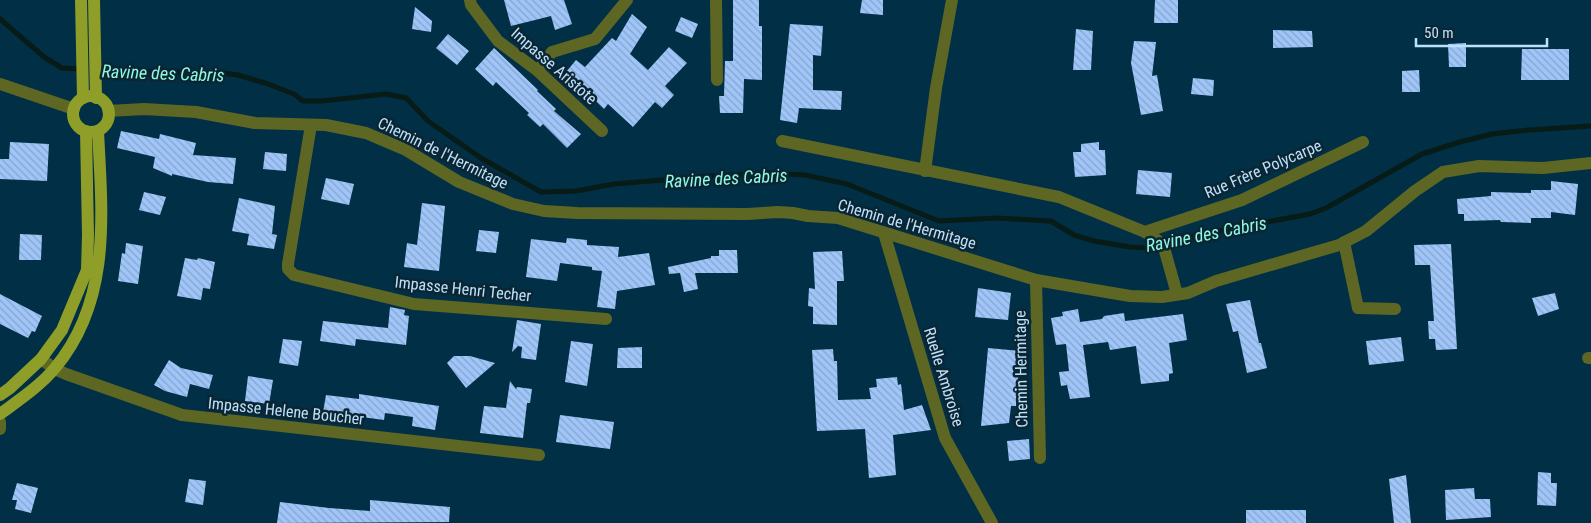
<svg xmlns="http://www.w3.org/2000/svg" width="1591" height="523" viewBox="0 0 1591 523" font-family="'Roboto Condensed',sans-serif">
  <style>
    .lines { fill: none; stroke-linecap: round; stroke-linejoin: round }
    .stream { stroke: #071b17; stroke-width: 5 }
    .building { fill: url(#building-back-hatch) }
    .minor { stroke: #5d6723; stroke-width: 12 }
    .major { stroke: #8f9e28; stroke-width: 12 }
    .labels { text-anchor: middle; dominant-baseline: central; stroke-width: 5; stroke-linejoin: round; paint-order: stroke }
    .street-label { font-size: 16px; fill: #bce1fa; stroke: #0b2533 }
    .water-label { font-size: 18px; font-style: italic; fill: #91f9e1; stroke: #0b2533 }
  </style>
  <defs>
    <pattern id="building-back-hatch" width="6" height="6" patternUnits="userSpaceOnUse" patternTransform="scale(1.25)"><rect width="6" height="6" fill="#a0c5f8"/><path d="M-1 5l2 2M0 0l6 6M5-1l2 2" fill="none" stroke="#86a5cd"/></pattern>
  </defs>
  <rect width="100%" height="100%" fill="#012f46"/>
  <g class="lines">
    <!-- stream -->
    <g class="stream">
      <polyline points="0,19 44,57 62,68 82,69"/>
      <polyline points="96,71 223,73 238,75 268,84 294,94 303,101 322,101 386,94 406,98 428,121 481,158 541,192 576,191 614,184 710,176 767,173 805,175 847,184 939,221 997,218 1051,221 1074,235 1094,241 1130,247 1150,248 1202,234 1310,214 1326,208 1422,154 1460,142 1492,134 1529,130 1591,126"/>
    </g>
  </g>
  <!-- building -->
  <g class="building">
    <polygon points="504,0 564,0 572,24 555,30 551,16 511,26"/>
    <polygon points="733,0 759,0 759,26 762,26 762,80 744,79 743,113 720,113 719,96 724,96 725,61 733,61"/>
    <polygon points="862,0 883,0 883,15 860,13"/>
    <polygon points="1155,0 1178,0 1178,23 1154,23"/>
    <polygon points="415,7 432,21 431,32 412,29"/>
    <polygon points="632,14 647,27 630,54 648,70 669,47 687,63 665,86 674,95 662,108 655,102 633,127 608,104 604,109 566,72 576,60 585,67 612,38 616,41"/>
    <polygon points="681,17 698,24 692,38 675,31"/>
    <polygon points="790,24 823,26 821,56 813,55 813,90 842,91 841,110 799,108 797,123 780,120"/>
    <polygon points="1076,29 1093,31 1091,70 1073,70"/>
    <polygon points="1273,30 1312,31 1313,47 1273,48"/>
    <polygon points="448,34 469,51 457,65 436,48"/>
    <polygon points="1134,41 1156,42 1152,76 1157,75 1163,111 1141,115 1131,63"/>
    <polygon points="1466,43 1466,67 1449,67 1448,44"/>
    <polygon points="494,48 538,90 537,91 556,109 554,111 581,134 567,148 543,124 540,127 527,115 529,113 496,82 493,86 475,69"/>
    <polygon points="1522,49 1569,49 1569,80 1521,80"/>
    <polygon points="1419,70 1420,92 1402,92 1402,71"/>
    <polygon points="1193,78 1214,80 1213,96 1191,94"/>
    <polygon points="121,131 159,139 160,134 196,143 193,155 236,158 233,184 208,182 172,174 172,176 153,168 155,157 117,148"/>
    <polygon points="10,142 49,144 47,181 0,179 0,159 9,159"/>
    <polygon points="1099,142 1099,150 1105,150 1106,175 1075,177 1073,152 1081,152 1081,144"/>
    <polygon points="265,152 287,154 286,171 263,169"/>
    <polygon points="1138,170 1172,173 1170,197 1136,194"/>
    <polygon points="326,178 354,184 349,205 321,199"/>
    <polygon points="1551,181 1578,184 1575,215 1551,212 1551,218 1531,218 1531,223 1501,222 1500,220 1464,221 1464,214 1458,214 1457,199 1491,196 1491,192 1531,193 1531,190 1551,190"/>
    <polygon points="144,192 166,197 160,215 139,210"/>
    <polygon points="239,198 275,206 272,234 277,235 274,249 247,245 249,234 232,231"/>
    <polygon points="422,203 445,206 439,271 404,267 407,243 417,245"/>
    <polygon points="479,230 499,232 496,253 476,251"/>
    <polygon points="20,234 42,235 41,260 19,260"/>
    <polygon points="567,238 587,240 587,245 619,247 618,257 649,253 655,285 617,291 615,309 597,307 602,271 592,270 592,267 560,263 557,281 526,277 531,239 566,243"/>
    <polygon points="126,243 143,246 138,284 118,281 122,253 125,254"/>
    <polygon points="1451,244 1457,349 1436,350 1435,339 1429,339 1428,321 1434,321 1430,265 1415,265 1414,245"/>
    <polygon points="719,250 737,250 738,273 695,273 698,289 684,292 680,273 669,274 668,267 711,258 711,256 719,256"/>
    <polygon points="842,251 844,281 837,281 837,325 813,324 813,307 808,306 809,288 815,289 813,252"/>
    <polygon points="185,258 197,260 198,258 215,262 210,289 203,288 201,300 177,296"/>
    <polygon points="978,288 1011,293 1008,320 975,317"/>
    <polygon points="1555,293 1559,309 1538,316 1532,298"/>
    <polygon points="0,294 42,316 35,332 32,331 28,338 0,324"/>
    <polygon points="1250,300 1259,343 1261,343 1267,368 1247,373 1238,331 1233,332 1226,304"/>
    <polygon points="390,307 405,310 404,315 409,316 406,345 356,339 355,346 320,341 323,321 388,328"/>
    <polygon points="1078,309 1080,322 1102,319 1104,316 1124,313 1125,321 1183,314 1187,340 1169,343 1173,373 1169,374 1169,381 1141,384 1136,346 1110,350 1108,342 1083,345 1090,397 1070,399 1067,385 1061,386 1059,372 1069,371 1066,344 1056,345 1051,318 1063,316 1062,312"/>
    <polygon points="517,320 541,324 536,360 521,358 522,347 518,346 512,352"/>
    <polygon points="1401,337 1404,361 1369,365 1366,341"/>
    <polygon points="283,339 302,341 298,366 279,363"/>
    <polygon points="571,341 593,344 587,386 565,382"/>
    <polygon points="642,347 642,368 617,368 618,348"/>
    <polygon points="988,348 1020,351 1016,406 1011,406 1009,423 981,426"/>
    <polygon points="833,349 834,361 837,361 838,400 871,399 869,388 877,387 876,379 897,377 898,385 901,384 904,410 922,405 931,430 893,435 896,475 869,478 865,429 817,431 812,350"/>
    <polygon points="454,356 470,356 495,363 466,388 447,363"/>
    <polygon points="169,360 181,368 213,375 209,389 190,384 187,397 165,391 154,385"/>
    <polygon points="248,376 273,380 269,404 245,401"/>
    <polygon points="510,381 516,389 517,387 532,389 530,403 527,403 523,438 480,433 484,406 506,408"/>
    <polygon points="359,394 439,406 435,430 412,426 413,417 385,413 384,420 347,415 346,422 322,418 326,395 359,399"/>
    <polygon points="560,415 614,422 610,449 556,442"/>
    <polygon points="1029,439 1030,459 1009,461 1007,441"/>
    <polygon points="1538,472 1551,473 1551,483 1557,483 1556,506 1537,505"/>
    <polygon points="1406,475 1411,523 1394,523 1389,479"/>
    <polygon points="189,479 206,481 203,505 185,502"/>
    <polygon points="17,483 38,488 31,513 15,509 17,500 12,500"/>
    <polygon points="1474,488 1475,499 1490,499 1491,517 1446,520 1445,490"/>
    <polygon points="370,500 450,507 449,522 277,523 280,502 329,508 370,511"/>
    <rect x="1246" y="510" width="60" height="13"/>
  </g>
  <g class="lines">
    <!-- minor -->
    <g class="minor">
      <polyline points="470,0 471,5 498,41 538,71 602,131"/>
      <polyline points="716,0 717,80"/>
      <polyline points="538,71 552,52 595,39 627,0"/>
      <polyline points="0,84 74,109"/>
      <polyline points="108,111 144,109 196,112 255,123 326,125 366,133 406,150 459,182 513,204 544,211 577,213 747,214 778,212 793,213 808,216 838,218 1036,280 1130,296 1162,297 1188,293 1216,281 1339,245 1366,231 1415,191 1443,172 1479,166 1543,168 1591,163"/>
      <polyline points="311,125 288,264 288,269 294,275 414,304 606,319"/>
      <polyline points="782,141 1059,197 1145,232 1163,244 1177,294"/>
      <polyline points="925,171 936,88 952,0"/>
      <polyline points="1145,232 1242,200 1363,142"/>
      <polyline points="884,233 945,438 992,523"/>
      <polyline points="1344,242 1358,308 1395,309"/>
      <polyline points="1036,280 1040,458"/>
      <polyline points="1588,358 1591,358"/>
      <polyline points="41,359 55,369 66,374 182,415 539,455"/>
      <polyline points="0,422 0,429"/>
    </g>
    <!-- major -->
    <g class="major">
      <polyline points="81,0 83,98"/>
      <polyline points="94,0 96,98"/>
      <circle cx="91" cy="114" r="18"/>
      <polyline points="0,395 10,388 41,359 62,330 87,270 88,235 86,131"/>
      <path d="M0,414C19,400 40,386 55,368C112,300 102,213 98,131"/>
    </g>
  </g>
  <g class="labels">
    <!-- street labels -->
    <g class="street-label">
      <text transform="translate(554 66) rotate(41)">Impasse Aristote</text>
      <text transform="translate(443 153) rotate(26)">Chemin de l'Hermitage</text>
      <text transform="translate(1263 169) rotate(-23)">Rue Frère Polycarpe</text>
      <text transform="translate(907 224) rotate(16)">Chemin de l'Hermitage</text>
      <text transform="translate(463 289) rotate(6)">Impasse Henri Techer</text>
      <text transform="translate(1021 369) rotate(-91)">Chemin Hermitage</text>
      <text transform="translate(944 377) rotate(73)">Ruelle Ambroise</text>
      <text transform="translate(286 411) rotate(6)">Impasse Helene Boucher</text>
    </g>
    <!-- water labels -->
    <g class="water-label">
      <text transform="translate(163 73) rotate(2)">Ravine des Cabris</text>
      <text transform="translate(726 178) rotate(-3)">Ravine des Cabris</text>
      <text transform="translate(1206 234) rotate(-11)">Ravine des Cabris</text>
    </g>
  </g>
  <!-- scale -->
  <path d="M1416 38v8h131v-8" fill="none" stroke="#bce1fa" stroke-width="2.5"/>
  <text x="1424" y="38" font-size="15" fill="#bce1fa" stroke="#0b2533" stroke-width="4" paint-order="stroke">50 m</text>
</svg>
